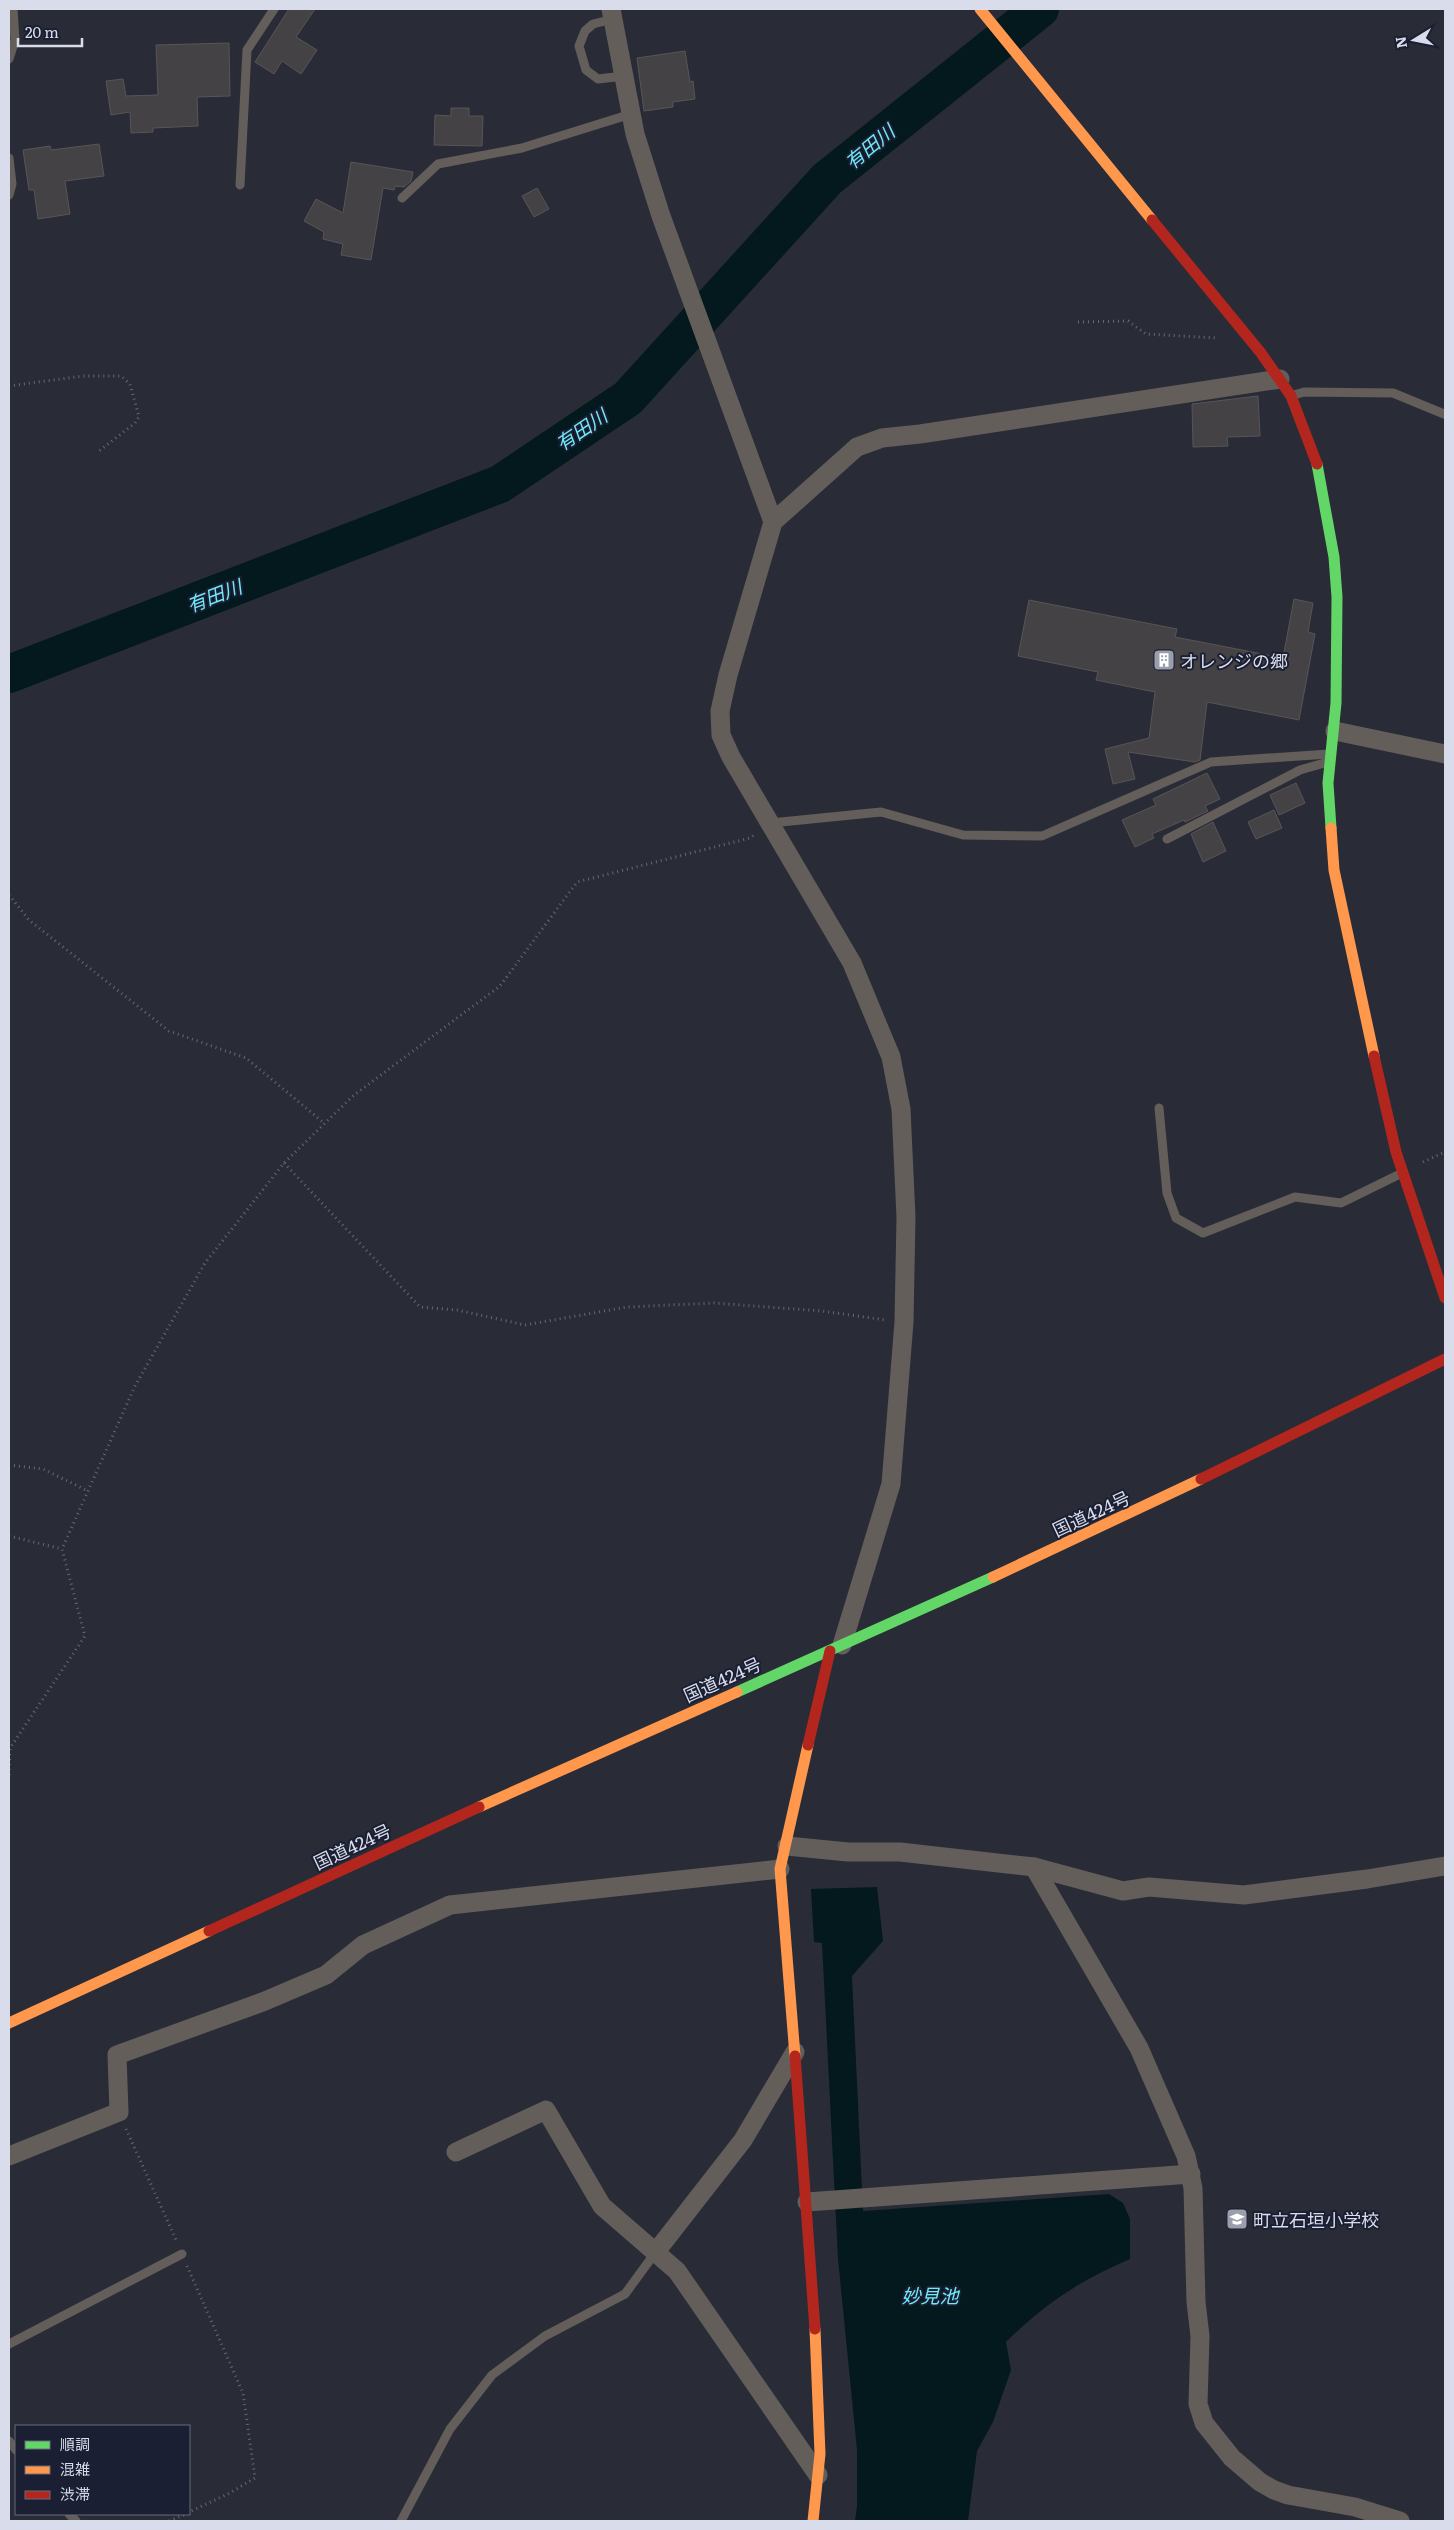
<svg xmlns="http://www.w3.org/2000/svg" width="1454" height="2530" viewBox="0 0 1454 2530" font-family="Literata,'Noto Sans JP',serif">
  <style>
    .water { fill: #04191d }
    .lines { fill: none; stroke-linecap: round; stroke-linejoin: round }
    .river { stroke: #04191d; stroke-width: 38 }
    .building { fill: #444244; stroke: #575557 }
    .path { stroke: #6a6868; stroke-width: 3; stroke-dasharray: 1 4; stroke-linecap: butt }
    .lane { stroke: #635e5a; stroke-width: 9 }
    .street { stroke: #635e5a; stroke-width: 19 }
    .fast { stroke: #63d668; stroke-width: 11 }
    .slow { stroke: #ff974d; stroke-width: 11 }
    .jam { stroke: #b3261e; stroke-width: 11 }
    .labels { text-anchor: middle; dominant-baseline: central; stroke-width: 4; stroke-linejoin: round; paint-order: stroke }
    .poi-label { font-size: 18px; fill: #d9ddeb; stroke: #1a1f33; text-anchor: start }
    .street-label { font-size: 18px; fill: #d9ddeb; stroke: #1a1f33 }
    .water-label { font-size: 19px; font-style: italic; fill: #70eaf9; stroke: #1a1f33 }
  </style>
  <rect width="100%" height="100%" fill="#292c37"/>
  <!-- water -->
  <path class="water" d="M877,1887L883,1941L852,1976L863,2211L1109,2194L1123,2203L1130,2219V2259C1079,2281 1046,2303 1006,2342L1011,2370L993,2422L977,2451L968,2521H855L857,2506V2450L838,2259L822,1943L814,1942L811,1889Z"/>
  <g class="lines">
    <!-- river -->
    <polyline class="river" points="9,674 500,484 628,398 827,179 1040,9"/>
  </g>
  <!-- building -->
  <g class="building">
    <polygon points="289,9 315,9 296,37 317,50 301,74 282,61 274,74 255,62"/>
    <polygon points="229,43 230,96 197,97 198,126 153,128 153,132 131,133 130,112 111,115 106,81 123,79 126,96 158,95 156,45"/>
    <polygon points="685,51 690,82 693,81 695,99 673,102 673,107 644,111 637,58"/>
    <polygon points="451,108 469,108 469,116 483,116 482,146 434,145 435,115 451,116"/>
    <polygon points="99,144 104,176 65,181 70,214 38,219 34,190 29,190 23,150 50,146 51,150"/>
    <polygon points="351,162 413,172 411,181 404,187 395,186 394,190 383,188 371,260 341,255 343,244 323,239 324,232 304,221 316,199 343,213"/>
    <polygon points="537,188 549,209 534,217 522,196"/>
    <polygon points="1258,396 1260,436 1227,437 1228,446 1193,447 1192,404"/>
    <polygon points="1294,599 1313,603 1308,632 1315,634 1299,720 1207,702 1200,760 1195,762 1128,752 1135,779 1113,784 1105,749 1149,738 1155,692 1096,680 1098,672 1018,656 1029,600 1177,629 1175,637 1283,658"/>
    <polygon points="1207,773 1220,799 1205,806 1208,811 1185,822 1184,820 1152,834 1154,838 1135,847 1122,820 1156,805 1153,799"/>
    <polygon points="1296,783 1305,803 1279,815 1270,795"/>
    <polygon points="1274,810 1282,828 1256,839 1248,822"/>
    <polygon points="1213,822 1226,851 1203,862 1191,834"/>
  </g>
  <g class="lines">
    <!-- path -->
    <g class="path">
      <polyline points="1078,322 1128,321 1146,334 1218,338"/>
      <polyline points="9,386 83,376 121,376 130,384 139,417 135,423 99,451"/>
      <polyline points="9,895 29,920 169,1031 246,1058 324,1123"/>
      <polyline points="1423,1162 1445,1152"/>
      <polyline points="284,1163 420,1307 457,1310 525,1325 627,1307 714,1303 822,1311 886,1320"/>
      <polyline points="9,1465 43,1469 88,1491"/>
      <polyline points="9,1536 62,1549"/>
      <polyline points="9,1775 10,1748 85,1636 62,1549 135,1386 205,1263 284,1163 354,1095 500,986 577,882 750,838 754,835"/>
      <polyline points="126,2129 177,2242"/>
      <polyline points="187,2266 243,2393 255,2478 228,2494 189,2512"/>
      <polyline points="169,2521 186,2514"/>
    </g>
    <!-- lane -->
    <g class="lane">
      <polyline points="613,19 593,24 585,31 579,46 586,70 598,79 624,76"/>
      <polyline points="9,59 15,40 13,9"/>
      <polyline points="9,158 12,184 9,195"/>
      <polyline points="240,185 247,50 274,9"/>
      <polyline points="402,198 438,164 522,148 631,114"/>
      <polyline points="1294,395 1304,392 1393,393 1444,414"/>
      <polyline points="771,823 881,812 963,835 1042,836 1211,762 1329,754"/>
      <polyline points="1167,839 1300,770 1328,762"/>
      <polyline points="1159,1108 1167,1193 1176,1218 1203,1233 1295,1197 1341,1203 1400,1174"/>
      <polyline points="9,2344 182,2254"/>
      <polyline points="9,2441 16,2450"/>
      <polyline points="69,2514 76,2521"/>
      <polyline points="401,2521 450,2429 492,2375 545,2336 625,2294 655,2253"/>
    </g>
    <!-- street -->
    <g class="street">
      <polyline points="611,9 635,134 661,216 773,522"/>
      <polyline points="1335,731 1445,754"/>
      <polyline points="842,1645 891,1484 904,1322 906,1217 901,1109 891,1057 852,963 731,757 721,735 720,711 728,675 773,522 857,447 882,438 920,434 1280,379"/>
      <polyline points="787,1846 848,1852 900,1852 1034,1867 1123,1891 1149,1887 1244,1895 1367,1879 1445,1866"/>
      <polyline points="1034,1867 1139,2048 1186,2156 1193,2188 1196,2302 1200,2336 1198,2404 1204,2423 1232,2458 1260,2482 1274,2490 1288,2495 1355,2507 1400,2521"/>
      <polyline points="456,2152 546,2110 602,2206 677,2271 818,2475"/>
      <polyline points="9,2156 119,2112 117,2055 265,2001 326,1975 363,1945 450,1905 780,1869"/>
      <polyline points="807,2202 1191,2174"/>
      <polyline points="655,2253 743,2140 795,2052"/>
    </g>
    <!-- fast -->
    <g class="fast">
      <polyline points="1317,464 1334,557 1337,597 1336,703 1328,783 1331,828"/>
      <polyline points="737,1692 993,1577"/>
    </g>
    <!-- slow -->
    <g class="slow">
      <polyline points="980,9 1152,220"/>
      <polyline points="1331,828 1334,870 1374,1056"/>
      <polyline points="993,1577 1201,1479"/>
      <polyline points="479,1807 737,1692"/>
      <polyline points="9,2023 209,1931"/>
      <polyline points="795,2056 780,1869 808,1745"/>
      <polyline points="813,2521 820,2454 815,2329"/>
    </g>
    <!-- jam -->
    <g class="jam">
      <polyline points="1152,220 1261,353 1291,396 1317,464"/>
      <polyline points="1374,1056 1396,1152 1445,1298"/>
      <polyline points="1201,1479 1445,1359"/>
      <polyline points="808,1745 830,1651"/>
      <polyline points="209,1931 479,1807"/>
      <polyline points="795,2056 815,2329"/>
    </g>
  </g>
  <!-- icons -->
  <defs>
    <g id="building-square" transform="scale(1.125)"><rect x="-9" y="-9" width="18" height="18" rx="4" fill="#9b9fac" stroke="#1a1f33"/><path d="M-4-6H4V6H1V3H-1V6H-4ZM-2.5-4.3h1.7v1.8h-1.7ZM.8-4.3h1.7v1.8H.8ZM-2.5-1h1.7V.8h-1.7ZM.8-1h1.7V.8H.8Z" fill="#fff"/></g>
    <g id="school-square" transform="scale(1.125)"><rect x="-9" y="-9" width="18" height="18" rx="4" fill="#9b9fac" stroke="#1a1f33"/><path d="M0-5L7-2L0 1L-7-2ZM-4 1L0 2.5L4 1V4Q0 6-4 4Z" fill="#fff"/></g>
  </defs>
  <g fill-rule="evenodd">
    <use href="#building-square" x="1164" y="660"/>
    <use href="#school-square" x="1237" y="2219"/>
  </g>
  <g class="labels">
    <!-- poi labels -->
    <g class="poi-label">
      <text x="1180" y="660">オレンジの郷</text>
      <text x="1253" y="2219">町立石垣小学校</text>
    </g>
    <!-- street labels -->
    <g class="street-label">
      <text transform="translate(1091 1513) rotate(-25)">国道424号</text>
      <text transform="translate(722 1679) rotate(-24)">国道424号</text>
      <text transform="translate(352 1846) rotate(-25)">国道424号</text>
    </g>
    <!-- water labels -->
    <g class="water-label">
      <text transform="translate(869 146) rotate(-39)">有田川</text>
      <text transform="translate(581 429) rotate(-34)">有田川</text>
      <text transform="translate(214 595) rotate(-21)">有田川</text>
      <text x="930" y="2295">妙見池</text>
    </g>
  </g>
  <!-- border -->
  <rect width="1454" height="2530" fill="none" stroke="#d9ddeb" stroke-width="20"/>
  <!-- legend -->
  <rect x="15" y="2425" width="175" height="90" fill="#1a1f33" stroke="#666b7d"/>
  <rect x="25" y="2441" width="25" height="8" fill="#63d668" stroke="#666b7d"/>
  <text x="60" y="2450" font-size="15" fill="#d9ddeb">順調</text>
  <rect x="25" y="2466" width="25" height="8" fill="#ff974d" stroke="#666b7d"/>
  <text x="60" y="2475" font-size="15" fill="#d9ddeb">混雑</text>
  <rect x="25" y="2491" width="25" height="8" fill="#b3261e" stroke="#666b7d"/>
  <text x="60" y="2500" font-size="15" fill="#d9ddeb">渋滞</text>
  <!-- north arrow -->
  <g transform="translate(1414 40) rotate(260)" stroke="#1a1f33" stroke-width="4" paint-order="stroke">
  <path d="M0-4L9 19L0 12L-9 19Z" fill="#d9ddeb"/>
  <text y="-8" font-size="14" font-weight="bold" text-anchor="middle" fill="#d9ddeb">N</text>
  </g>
  <!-- scale -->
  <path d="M18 38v8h64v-8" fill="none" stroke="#d9ddeb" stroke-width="2.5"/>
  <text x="25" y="38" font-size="15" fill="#d9ddeb" stroke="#1a1f33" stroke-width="4" paint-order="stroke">20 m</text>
</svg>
